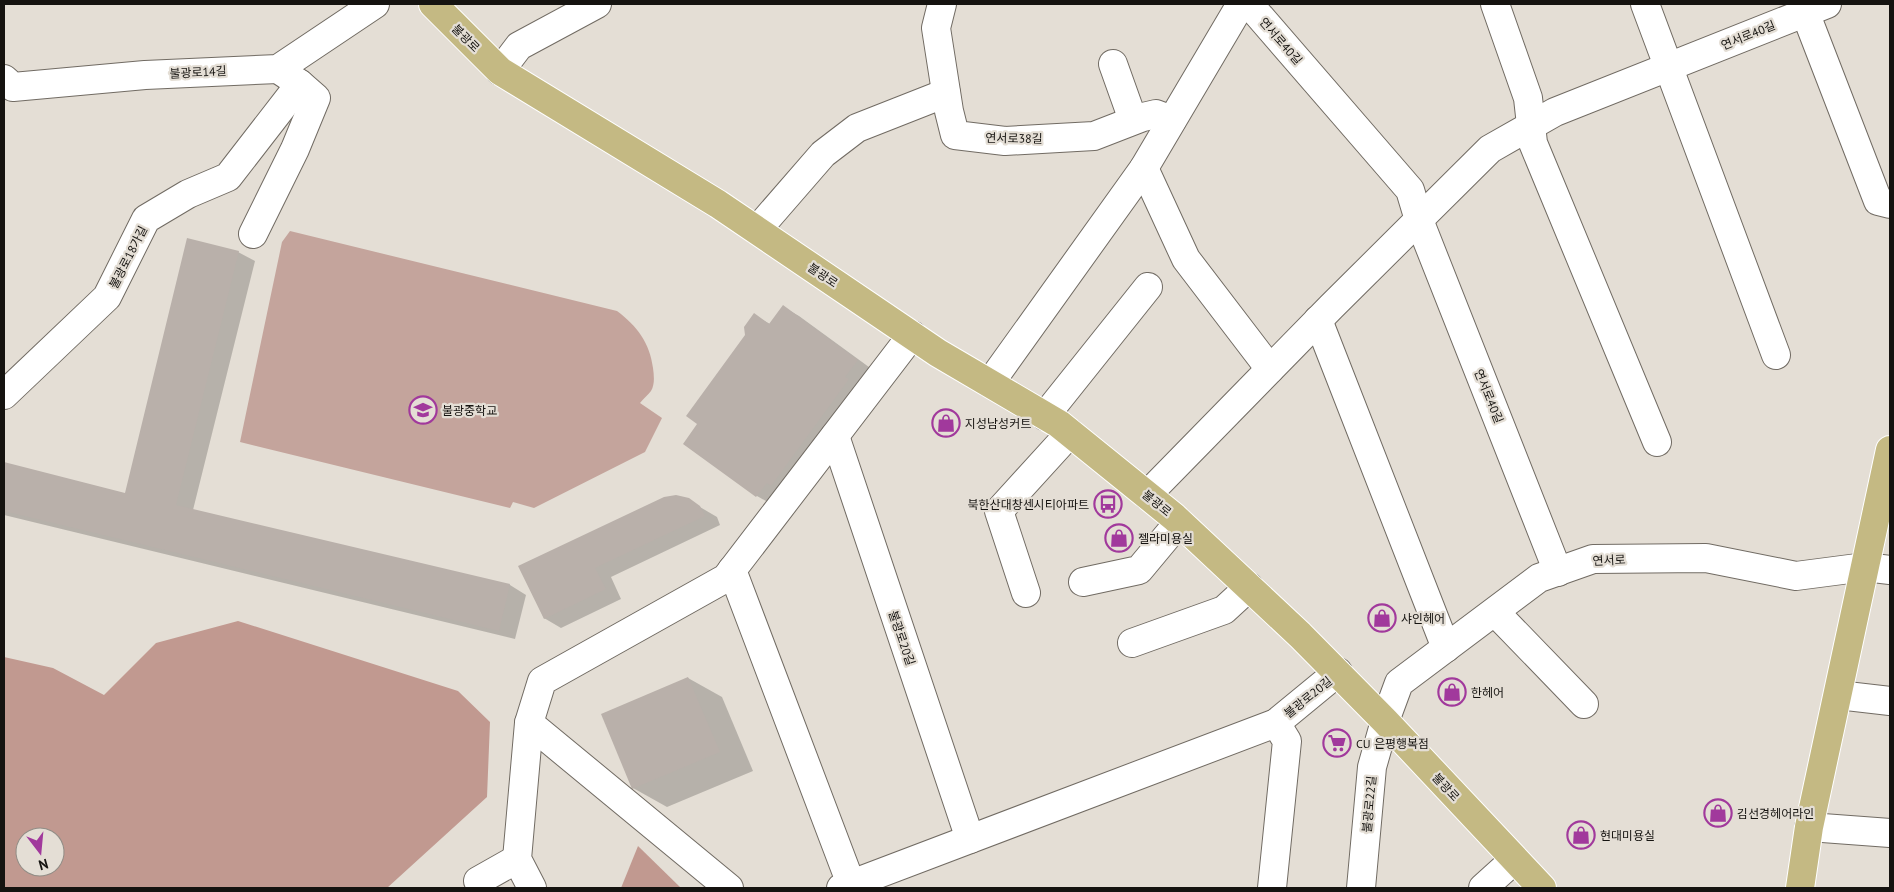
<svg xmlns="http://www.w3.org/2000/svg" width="1894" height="892" viewBox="0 0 1894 892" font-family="'PT Sans','Noto Sans KR',sans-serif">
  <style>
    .green { fill: #c4a49c }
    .forest { fill: #c19990; fill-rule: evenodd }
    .shadow { fill: #0003 }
    .building { fill: #b9b0aa }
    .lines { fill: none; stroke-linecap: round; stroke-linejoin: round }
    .minor-casing { stroke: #716b63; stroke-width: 30 }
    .major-casing { stroke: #fff; stroke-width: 30 }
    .minor { stroke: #fff; stroke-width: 28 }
    .major { stroke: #c4b983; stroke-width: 28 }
    .labels { text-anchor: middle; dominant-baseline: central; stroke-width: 4.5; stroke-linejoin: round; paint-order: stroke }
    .street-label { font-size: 12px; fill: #151310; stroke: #e4ded5 }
    .poi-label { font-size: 12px; fill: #151310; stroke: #e4ded5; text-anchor: start }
  </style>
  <rect width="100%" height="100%" fill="#e4ded5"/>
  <!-- green -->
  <path class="green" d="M290,231L617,311C637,326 650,343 653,368C654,376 655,384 651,391C648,395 643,399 640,403L662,418L645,452L534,508L513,502L510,508L240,442L282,242Z"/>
  <!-- forest -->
  <g class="forest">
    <path d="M238,621L458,691L490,722L487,797L387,888H4V657L53,668L104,695L156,643ZM25,837H55V867H25Z"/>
    <polygon points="638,846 681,888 621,888"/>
  </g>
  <!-- shadow -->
  <g class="shadow">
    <polygon points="238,252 255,261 193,510 510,585 526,595 515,639 4,515 4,463 126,494"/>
    <polygon points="783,307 799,316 873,370 773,505 757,496 684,444 699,423 746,336 754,315 770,324"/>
    <polygon points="688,500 717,517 720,525 611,577 621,599 561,628 544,618 520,567"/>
    <polygon points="688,678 722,697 753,771 667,807 633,788"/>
  </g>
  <!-- building -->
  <g class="building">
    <polygon points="187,238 239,251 176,505 510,584 499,631 4,511 4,462 125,493"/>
    <polygon points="783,305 858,360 845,377 849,379 771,486 767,483 756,497 683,444 697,424 686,416 745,335 744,327 754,313 769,324"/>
    <polygon points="676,495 689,498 700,506 705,516 595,568 606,589 544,619 518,566 664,497"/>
    <polygon points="688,677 720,752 632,789 601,714"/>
  </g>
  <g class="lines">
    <!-- minor casing -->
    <g class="minor-casing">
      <g id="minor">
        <polyline points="942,4 936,28 949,111 955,135 1005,141 1094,136 1143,117 1156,114 1172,120"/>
        <polyline points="1249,4 1410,190 1419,220 1558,572"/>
        <polyline points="1495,4 1528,98 1533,143 1657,442"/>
        <polyline points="1645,4 1776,355"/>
        <polyline points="1805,12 1878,201 1890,204"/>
        <polyline points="1113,64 1133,120"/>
        <polyline points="500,71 519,46 597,4"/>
        <polyline points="4,79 13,87 145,75 278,69 375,4"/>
        <polyline points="1144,168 1186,259 1270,369"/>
        <polyline points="757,230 823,154 857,128 946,93"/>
        <polyline points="253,234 295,149 316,98 300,84"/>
        <polyline points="1318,320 1446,648"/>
        <polyline points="990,383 1144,168 1241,4"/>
        <polyline points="4,395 107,297 146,219 188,194 228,177 300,84 278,69"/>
        <polyline points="1045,416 1148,287"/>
        <polyline points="835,436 970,839"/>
        <polyline points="1147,495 1331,307 1490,149 1555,112 1827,4"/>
        <polyline points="732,570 851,884"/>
        <polyline points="1083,582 1139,570 1179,522"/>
        <polyline points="1026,593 999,511 1070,433"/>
        <polyline points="1495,612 1584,704"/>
        <polyline points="1132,643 1224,610 1249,587"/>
        <polyline points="1838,695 1890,701"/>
        <polyline points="529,723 729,888"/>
        <polyline points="1809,827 1890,833"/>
        <polyline points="478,881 517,859"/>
        <polyline points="532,888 517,859 529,723 542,681 726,578 912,335"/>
        <polyline points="841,888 1276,723 1338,672"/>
        <polyline points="1272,888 1287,741 1276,723"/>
        <polyline points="1361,888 1372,767 1385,721 1399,683 1539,578 1593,559 1706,558 1796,576 1865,567 1890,570"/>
        <polyline points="1483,888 1514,860"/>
      </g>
    </g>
    <!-- major casing -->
    <g class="major-casing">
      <g id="major">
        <polyline points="433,4 500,71 718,204 938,353 1059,424 1174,517 1300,635 1385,721 1542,888"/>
        <polyline points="1800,888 1809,827 1890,450"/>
      </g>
    </g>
    <!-- minor -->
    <use href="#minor" class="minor"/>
    <!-- major -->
    <use href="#major" class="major"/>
  </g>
  <!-- icons -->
  <defs>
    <g id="school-ring" transform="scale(1.4375)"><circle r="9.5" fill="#e4ded5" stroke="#a1399c" stroke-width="1.5"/><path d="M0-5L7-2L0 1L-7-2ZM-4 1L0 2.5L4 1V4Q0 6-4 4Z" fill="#a1399c"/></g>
    <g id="shop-ring" transform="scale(1.4375)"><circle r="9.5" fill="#e4ded5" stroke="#a1399c" stroke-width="1.5"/><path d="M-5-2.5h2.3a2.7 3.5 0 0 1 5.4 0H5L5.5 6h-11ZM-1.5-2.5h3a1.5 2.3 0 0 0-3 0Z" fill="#a1399c"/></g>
    <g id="bus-ring" transform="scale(1.4375)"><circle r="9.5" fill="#e4ded5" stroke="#a1399c" stroke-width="1.5"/><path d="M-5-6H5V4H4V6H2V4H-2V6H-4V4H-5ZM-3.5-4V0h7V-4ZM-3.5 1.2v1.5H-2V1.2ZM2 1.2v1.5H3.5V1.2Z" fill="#a1399c"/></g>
    <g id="supermarket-ring" transform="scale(1.4375)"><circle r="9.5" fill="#e4ded5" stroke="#a1399c" stroke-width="1.5"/><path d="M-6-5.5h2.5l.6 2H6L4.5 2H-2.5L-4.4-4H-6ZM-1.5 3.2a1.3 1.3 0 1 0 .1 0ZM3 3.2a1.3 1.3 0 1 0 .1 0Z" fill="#a1399c"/></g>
  </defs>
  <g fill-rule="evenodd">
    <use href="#school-ring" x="423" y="410"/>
    <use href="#shop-ring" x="946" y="423"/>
    <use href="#bus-ring" x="1108" y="504"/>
    <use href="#shop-ring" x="1119" y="538"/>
    <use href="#shop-ring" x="1382" y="618"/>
    <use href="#shop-ring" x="1452" y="692"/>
    <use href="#supermarket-ring" x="1337" y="743"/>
    <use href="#shop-ring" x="1718" y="813"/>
    <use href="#shop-ring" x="1581" y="835"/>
  </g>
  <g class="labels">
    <!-- street labels -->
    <g class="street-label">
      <text transform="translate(1748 35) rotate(-22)">연서로40길</text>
      <text transform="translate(466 38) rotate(45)">불광로</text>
      <text transform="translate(1281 41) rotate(49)">연서로40길</text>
      <text transform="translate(198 72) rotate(-3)">불광로14길</text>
      <text transform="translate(1014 138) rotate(1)">연서로38길</text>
      <text transform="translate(128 257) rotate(-63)">불광로18가길</text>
      <text transform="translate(823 275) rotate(34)">불광로</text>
      <text transform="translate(1489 396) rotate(68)">연서로40길</text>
      <text transform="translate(1157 503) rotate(39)">불광로</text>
      <text transform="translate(1609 560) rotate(-3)">연서로</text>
      <text transform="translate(902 638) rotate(71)">불광로20길</text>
      <text transform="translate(1308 697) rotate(-39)">불광로20길</text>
      <text transform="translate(1446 787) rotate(47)">불광로</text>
      <text transform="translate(1369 804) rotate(-85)">불광로22길</text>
    </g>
    <!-- poi labels -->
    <g class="poi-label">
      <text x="442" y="410">불광중학교</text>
      <text x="965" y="423">지성남성커트</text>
      <text x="1089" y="504" text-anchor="end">북한산대창센시티아파트</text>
      <text x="1138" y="538">젤라미용실</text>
      <text x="1401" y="618">샤인헤어</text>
      <text x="1471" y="692">한헤어</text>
      <text x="1356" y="743">CU 은평행복점</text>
      <text x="1737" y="813">김선경헤어라인</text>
      <text x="1600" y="835">현대미용실</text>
    </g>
  </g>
  <!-- border -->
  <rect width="1894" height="892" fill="none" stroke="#151310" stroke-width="10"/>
  <!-- north arrow -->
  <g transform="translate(40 852) rotate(164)"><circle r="24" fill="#e4ded5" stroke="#918d86"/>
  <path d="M0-4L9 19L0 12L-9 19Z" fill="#a1399c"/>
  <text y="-8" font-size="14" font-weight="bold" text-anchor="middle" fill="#151310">N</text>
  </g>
</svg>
